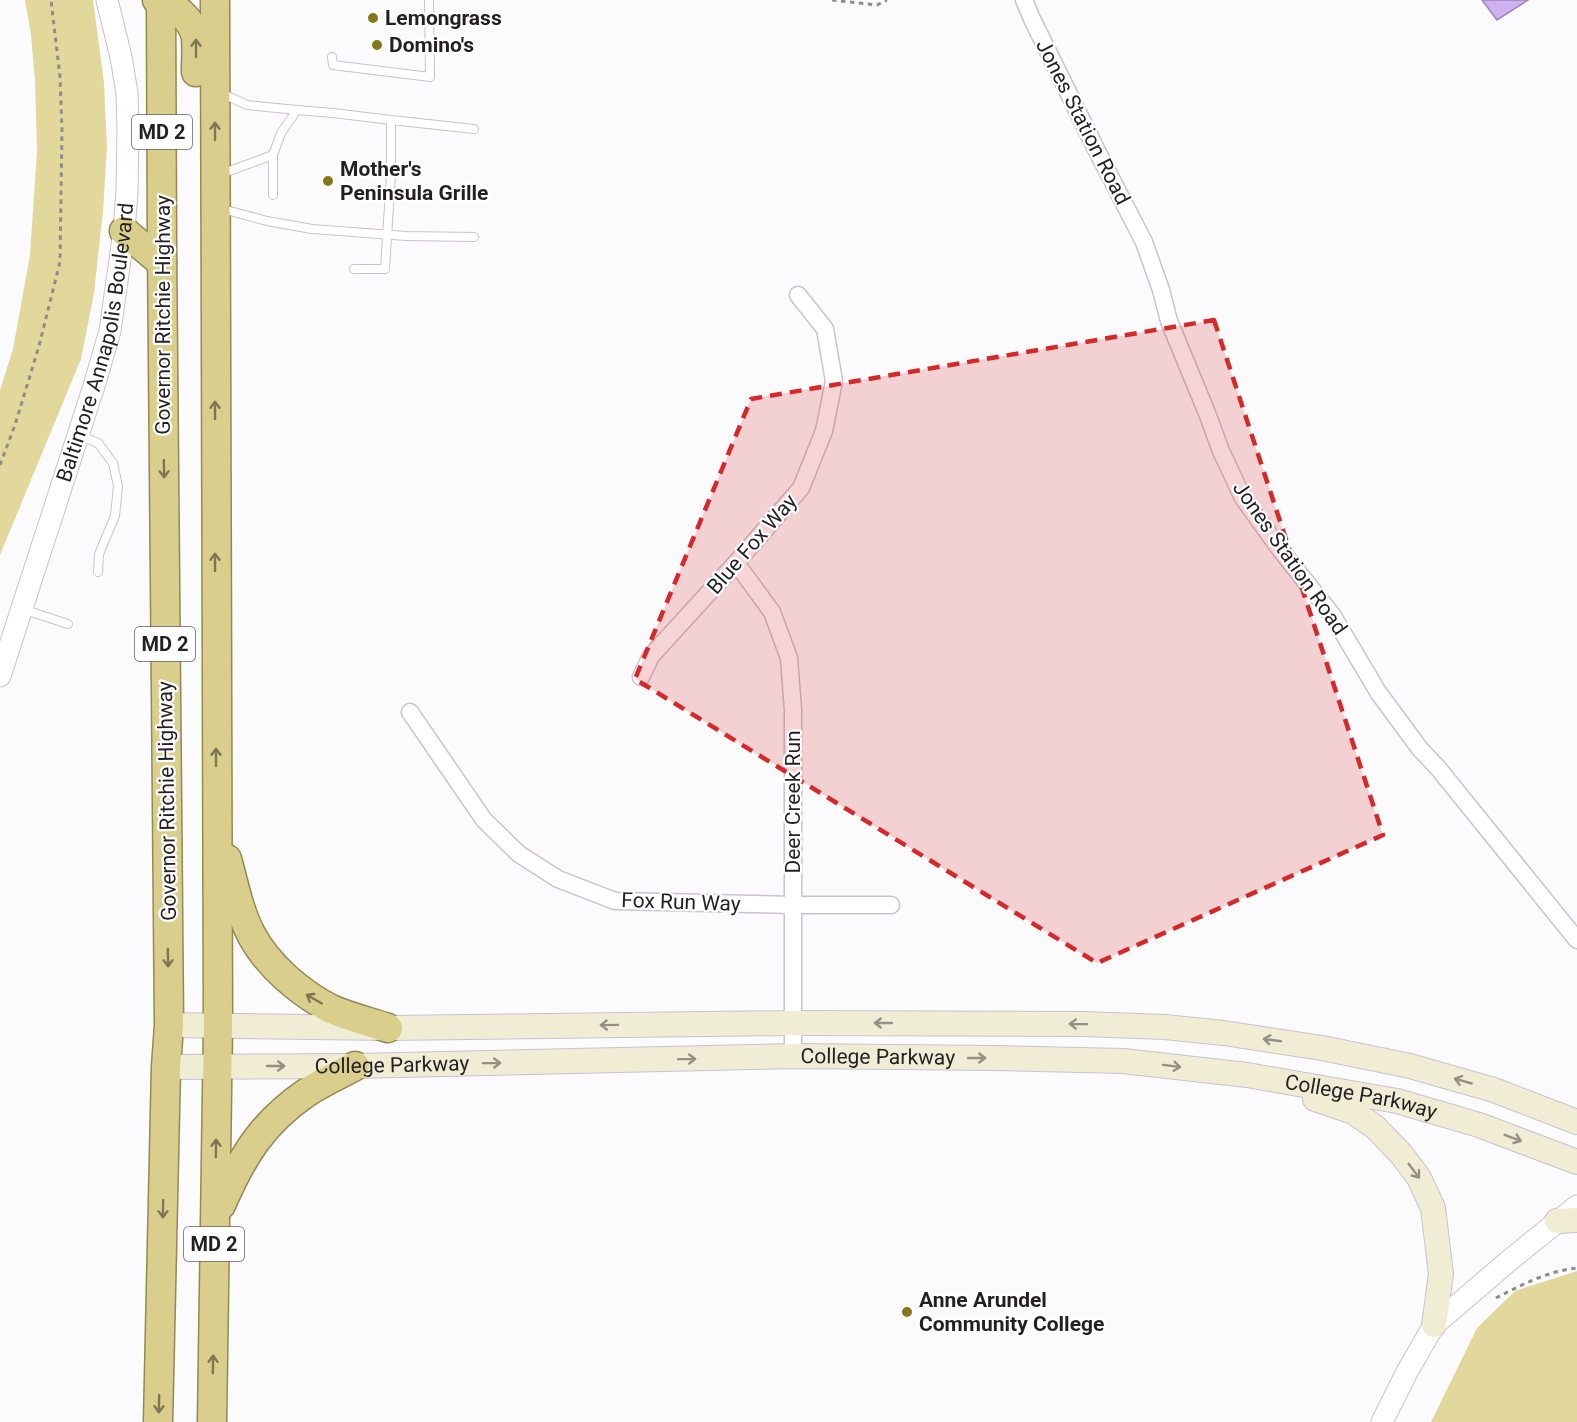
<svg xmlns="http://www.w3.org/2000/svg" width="1577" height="1422" viewBox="0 0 1577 1422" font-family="Roboto,sans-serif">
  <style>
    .green { fill: #e2d89b }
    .water { fill: #cdb1f0; stroke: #9a85b3; stroke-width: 1.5 }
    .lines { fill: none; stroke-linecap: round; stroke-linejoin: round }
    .service-casing { stroke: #c9c2d2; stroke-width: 10 }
    .minor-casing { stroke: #c9c2d2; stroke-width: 19 }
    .tertiary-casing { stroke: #c9c2d2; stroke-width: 23 }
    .secondary-casing { stroke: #c9c2d2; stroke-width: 26 }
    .trunk-casing { stroke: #948955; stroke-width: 31 }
    .path { stroke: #8e8c91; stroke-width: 3; stroke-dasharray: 4.5 4.5; stroke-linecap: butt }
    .service { stroke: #fff; stroke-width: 8 }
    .minor { stroke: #fff; stroke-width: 16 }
    .tertiary { stroke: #fff; stroke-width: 21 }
    .secondary { stroke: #f1edd4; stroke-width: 24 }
    .trunk { stroke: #dace8c; stroke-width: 28 }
    .oneway { stroke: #7e7658 }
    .oneway2 { stroke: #949085 }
    .marked { fill: #d62828; fill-opacity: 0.2; stroke: #d62828; stroke-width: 4.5; stroke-dasharray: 12 8; stroke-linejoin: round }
    .poi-dot { fill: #85761a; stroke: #fff; stroke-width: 2 }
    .labels { text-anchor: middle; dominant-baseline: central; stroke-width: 4.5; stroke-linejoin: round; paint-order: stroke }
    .shield { fill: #fff; stroke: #646266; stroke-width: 1.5 }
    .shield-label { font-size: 20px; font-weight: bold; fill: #221f25 }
    .poi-label { font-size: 21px; font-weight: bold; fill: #221f25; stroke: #fff; text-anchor: start }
    .street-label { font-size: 21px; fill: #221f25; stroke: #fff }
  </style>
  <rect width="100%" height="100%" fill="#fbfafd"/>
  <!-- green -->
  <g class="green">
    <polygon points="25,0 93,0 104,83 107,147 103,211 94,293 81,359 0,555 0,390 13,349 30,255 37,151 35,81 31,35"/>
    <polygon points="1577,1271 1577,1422 1431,1422 1477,1328 1515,1291"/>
  </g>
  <!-- water -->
  <polygon class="water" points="1482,0 1528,0 1497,20"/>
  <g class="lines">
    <!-- service casing -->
    <g class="service-casing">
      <g id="service">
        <polyline points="332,57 333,65 430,77 429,0"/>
        <polyline points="221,93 247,105 297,110"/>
        <polyline points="391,120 474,129"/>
        <polyline points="221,174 273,155 281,133 297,110 333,113 391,120 391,174 385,269 354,269"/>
        <polyline points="273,195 273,155"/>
        <polyline points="219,209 230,211 267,221 312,229 406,236 474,237"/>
        <polyline points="79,435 98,443 113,463 118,486 115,516 99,554 98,572"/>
        <polyline points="22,609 68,624"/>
      </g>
    </g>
    <!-- minor casing -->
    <g class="minor-casing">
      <g id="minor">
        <polyline points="1024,0 1032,19 1098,153 1144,242 1161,290 1169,321 1207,413 1221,451 1243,498 1279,548 1333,616 1378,692 1420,749 1438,768 1577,940"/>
        <polyline points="736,563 772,612 789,658 793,710 793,1056"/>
        <polyline points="641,677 651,656 736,563 801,488 820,441 824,431 834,381 825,329 798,295"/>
        <polyline points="410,712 484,820 519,854 558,879 615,901 794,905 891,905"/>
      </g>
    </g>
    <!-- tertiary casing -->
    <g class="tertiary-casing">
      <g id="tertiary">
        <path id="s1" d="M0,676L94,386L110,331L124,231L127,192L128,129L127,93L121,57L107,0"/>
        <polyline points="1382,1422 1407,1372 1434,1325 1511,1259 1577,1206"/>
      </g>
    </g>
    <!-- secondary casing -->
    <g class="secondary-casing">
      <g id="secondary">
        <polyline points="169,1025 388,1028 793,1023 1083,1024 1165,1027 1224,1033 1322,1048 1410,1066 1494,1090 1577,1122"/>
        <path id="s2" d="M166,1067L355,1066L793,1056L994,1058L1123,1061L1247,1075L1397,1101L1479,1125L1577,1162"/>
        <polyline points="1315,1099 1353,1112 1375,1127 1402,1155 1419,1178 1433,1208 1441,1274 1434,1325"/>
        <polyline points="1557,1221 1577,1220"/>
      </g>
    </g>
    <!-- trunk casing -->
    <g class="trunk-casing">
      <g id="trunk">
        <path d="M157,0C174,4 193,20 196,38C197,49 196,61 196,72"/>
        <polyline points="124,231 162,263"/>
        <path d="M227,859C234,884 239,911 251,934C267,965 300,993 331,1009C349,1017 370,1022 388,1028"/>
        <path d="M221,1205C242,1157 261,1124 306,1093C321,1083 339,1075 355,1066"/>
        <polyline points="158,1422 166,1067 169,1025 162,248 161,0"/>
        <polyline points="212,1422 218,1026 215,0"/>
      </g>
    </g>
    <!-- path -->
    <g class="path">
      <polyline points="832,0 877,5 887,0"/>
      <polyline points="0,465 15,425 39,346 60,262 62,130 60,77 51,0"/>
      <path d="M1496,1298C1521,1285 1548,1271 1577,1268"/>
    </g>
    <!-- service -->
    <use href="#service" class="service"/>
    <!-- minor -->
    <use href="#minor" class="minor"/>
    <!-- tertiary -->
    <use href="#tertiary" class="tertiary"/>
    <!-- secondary -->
    <use href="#secondary" class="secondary"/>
    <!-- trunk -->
    <use href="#trunk" class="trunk"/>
  </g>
  <!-- one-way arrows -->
  <defs><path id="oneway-shaft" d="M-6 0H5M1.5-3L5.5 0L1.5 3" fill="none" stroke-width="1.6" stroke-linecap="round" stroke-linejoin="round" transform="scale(1.5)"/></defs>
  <g class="oneway">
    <use href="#oneway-shaft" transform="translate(196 48) rotate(-90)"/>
    <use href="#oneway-shaft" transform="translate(215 131) rotate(-90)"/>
    <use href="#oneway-shaft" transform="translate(215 410) rotate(-90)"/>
    <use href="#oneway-shaft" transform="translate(164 469) rotate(89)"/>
    <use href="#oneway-shaft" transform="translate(215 562) rotate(-90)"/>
    <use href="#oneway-shaft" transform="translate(216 757) rotate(-90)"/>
    <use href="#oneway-shaft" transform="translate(168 958) rotate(89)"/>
    <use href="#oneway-shaft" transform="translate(314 999) rotate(-150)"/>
    <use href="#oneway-shaft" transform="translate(216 1148) rotate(-89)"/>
    <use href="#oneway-shaft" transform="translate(163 1209) rotate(91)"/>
    <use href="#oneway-shaft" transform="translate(213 1364) rotate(-89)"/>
    <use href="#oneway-shaft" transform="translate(159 1404) rotate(91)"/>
  </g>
  <g class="oneway2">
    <use href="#oneway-shaft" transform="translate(883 1023) rotate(-180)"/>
    <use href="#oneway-shaft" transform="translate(1078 1024) rotate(-179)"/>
    <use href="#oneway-shaft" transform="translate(609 1025) rotate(179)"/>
    <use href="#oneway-shaft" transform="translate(1272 1040) rotate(-172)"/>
    <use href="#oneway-shaft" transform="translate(977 1058)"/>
    <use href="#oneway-shaft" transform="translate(687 1059) rotate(-1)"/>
    <use href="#oneway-shaft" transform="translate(492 1063) rotate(-1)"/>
    <use href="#oneway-shaft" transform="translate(276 1066)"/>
    <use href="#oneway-shaft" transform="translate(1172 1066) rotate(7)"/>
    <use href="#oneway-shaft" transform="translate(1463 1081) rotate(-164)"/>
    <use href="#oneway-shaft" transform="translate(1513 1138) rotate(21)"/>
    <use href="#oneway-shaft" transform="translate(1414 1171) rotate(53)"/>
  </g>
  <!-- marked area -->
  <path class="marked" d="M1214,320L1383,835L1097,963L635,679L751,399Z"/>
  <!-- markers -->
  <g class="poi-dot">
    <circle cx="373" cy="18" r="6"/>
    <circle cx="377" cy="45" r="6"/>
    <circle cx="328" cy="181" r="6"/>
    <circle cx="907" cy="1312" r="6"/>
  </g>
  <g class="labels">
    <!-- shield labels -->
    <g class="shield">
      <rect x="132" y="115" width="60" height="34" rx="4.5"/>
      <rect x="135" y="627" width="60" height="34" rx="4.5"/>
      <rect x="184" y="1227" width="60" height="34" rx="4.5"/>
    </g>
    <g class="shield-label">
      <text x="162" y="132">MD 2</text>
      <text x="165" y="644">MD 2</text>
      <text x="214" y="1244">MD 2</text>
    </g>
    <!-- poi labels -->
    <g class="poi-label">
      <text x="385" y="18">Lemongrass</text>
      <text x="389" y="45">Domino's</text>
      <text x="340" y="169">Mother's<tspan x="340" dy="24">Peninsula Grille</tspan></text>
      <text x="919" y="1300">Anne Arundel<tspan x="919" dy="24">Community College</tspan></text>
    </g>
    <!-- street labels -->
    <g class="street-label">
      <text transform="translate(1083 122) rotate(63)">Jones Station Road</text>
      <text transform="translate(163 315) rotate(-90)">Governor Ritchie Highway</text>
      <text stroke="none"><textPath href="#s1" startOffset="348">Baltimore Annapolis Boulevard</textPath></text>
      <text transform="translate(752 544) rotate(-49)">Blue Fox Way</text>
      <text transform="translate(1290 558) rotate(55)">Jones Station Road</text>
      <text transform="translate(167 801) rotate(-91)">Governor Ritchie Highway</text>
      <text transform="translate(793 802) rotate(-90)">Deer Creek Run</text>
      <text transform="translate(681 902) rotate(2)">Fox Run Way</text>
      <text stroke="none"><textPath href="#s2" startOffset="712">College Parkway</textPath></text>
      <text stroke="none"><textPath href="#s2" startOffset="226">College Parkway</textPath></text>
      <text stroke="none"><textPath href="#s2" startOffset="1198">College Parkway</textPath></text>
    </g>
  </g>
</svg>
